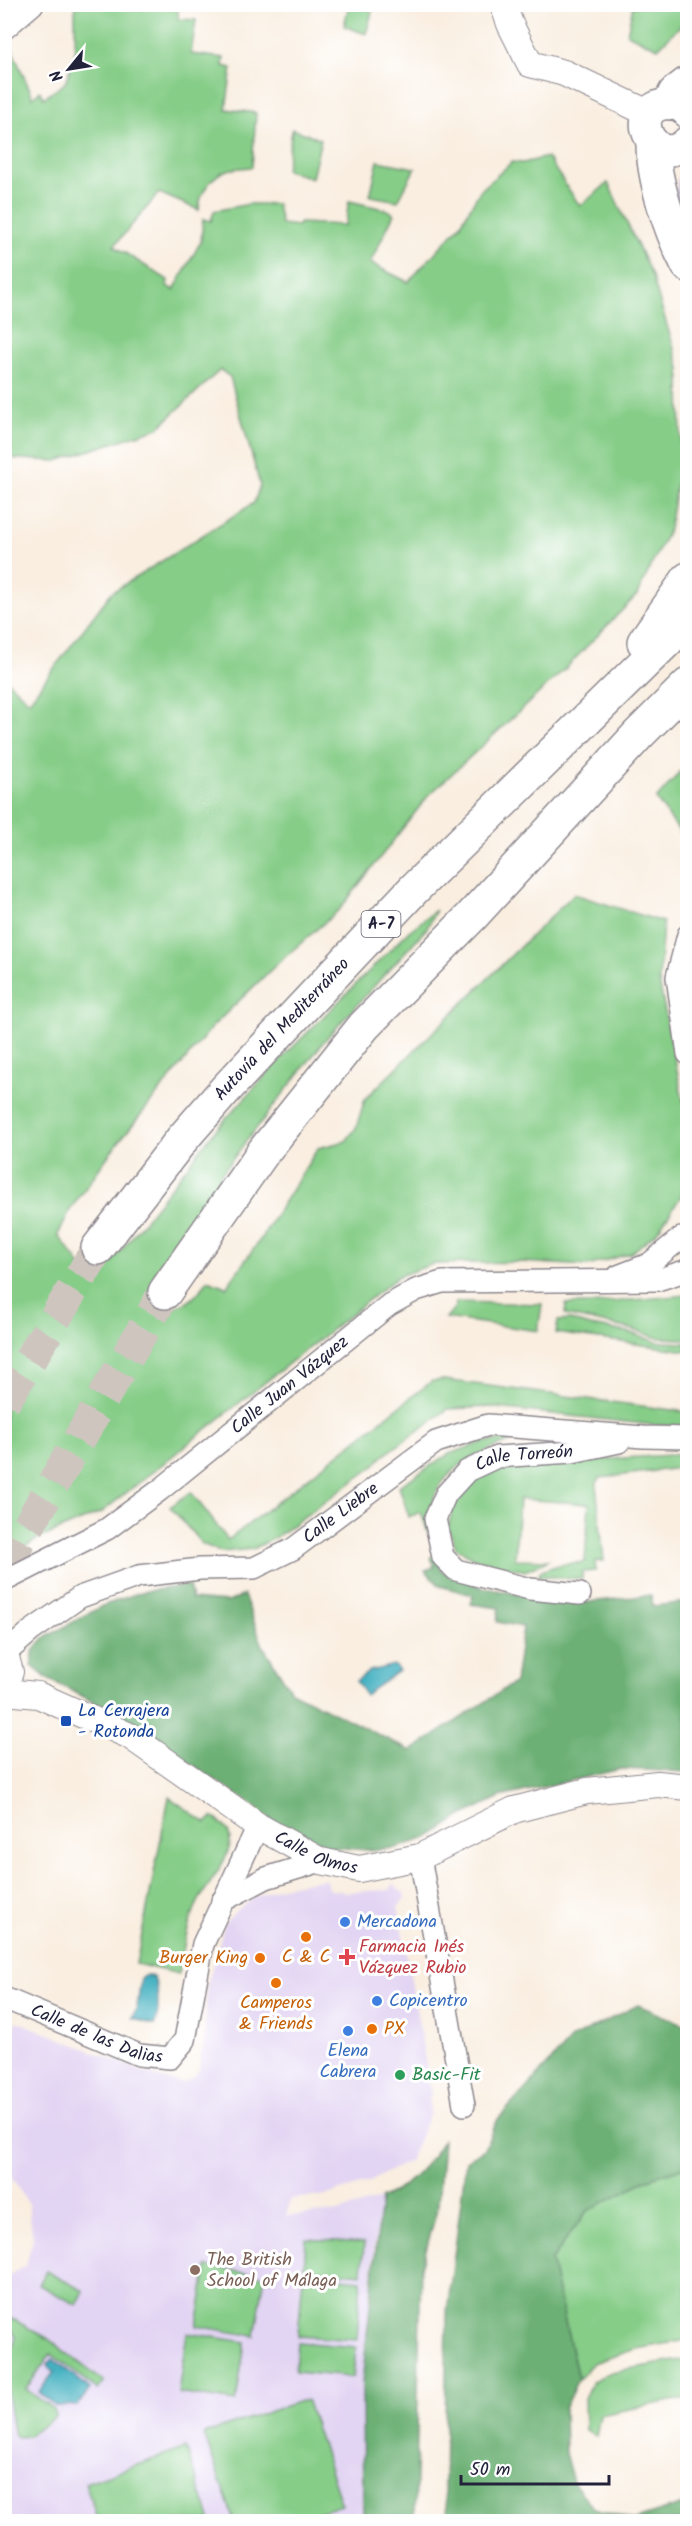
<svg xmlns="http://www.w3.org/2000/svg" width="692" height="2526" viewBox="0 0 692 2526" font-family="Kalam,sans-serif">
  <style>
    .built { fill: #e2d4f3 }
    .industrial { fill: #c5c0da }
    .green { fill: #86cd88; stroke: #547862; stroke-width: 1.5 }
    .forest { fill: #6cb074; stroke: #476958; stroke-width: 1.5 }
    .water { fill: #44b1c1; stroke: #336a7e; stroke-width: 1.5 }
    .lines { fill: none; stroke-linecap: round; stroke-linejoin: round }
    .motorway-tunnel { stroke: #cec5bf; stroke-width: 33; stroke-dasharray: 33 16; stroke-linecap: butt }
    .minor-casing { stroke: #8e888e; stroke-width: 24 }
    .tertiary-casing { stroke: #8e888e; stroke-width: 28 }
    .secondary-casing { stroke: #8e888e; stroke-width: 33 }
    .motorway-casing { stroke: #8e888e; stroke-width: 36 }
    .minor { stroke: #fff; stroke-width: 21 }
    .tertiary { stroke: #fff; stroke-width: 26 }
    .secondary { stroke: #fff; stroke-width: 30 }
    .motorway { stroke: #fff; stroke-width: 33 }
    .transit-dot { fill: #1a4fb4; stroke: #fff; stroke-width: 2 }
    .shop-dot { fill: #3f7fe0; stroke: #fff; stroke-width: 2 }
    .food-dot { fill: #e8710a; stroke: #fff; stroke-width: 2 }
    .health-dot { fill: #e0444e; stroke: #fff; stroke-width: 2 }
    .leisure-dot { fill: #2e9e5b; stroke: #fff; stroke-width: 2 }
    .education-dot { fill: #8d6e63; stroke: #fff; stroke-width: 2 }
    .labels { text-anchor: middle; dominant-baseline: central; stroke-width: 6; stroke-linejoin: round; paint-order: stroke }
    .shield { fill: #fff; stroke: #646476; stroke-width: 1.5 }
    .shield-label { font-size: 16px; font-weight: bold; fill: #22223b }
    .street-label { font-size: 18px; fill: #22223b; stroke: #fff }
    .transit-label { font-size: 18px; fill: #164399; stroke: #fff; text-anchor: start }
    .shop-label { font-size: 18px; fill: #366cbe; stroke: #fff; text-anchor: start }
    .health-label { font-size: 18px; fill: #be3a42; stroke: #fff; text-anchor: start }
    .food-label { font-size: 18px; fill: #c56008; stroke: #fff }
    .leisure-label { font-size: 18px; fill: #27864d; stroke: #fff; text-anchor: start }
    .education-label { font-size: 18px; fill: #785e54; stroke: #fff; text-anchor: start }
  </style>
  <rect width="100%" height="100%" fill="#fff"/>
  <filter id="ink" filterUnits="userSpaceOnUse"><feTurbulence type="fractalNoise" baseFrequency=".0167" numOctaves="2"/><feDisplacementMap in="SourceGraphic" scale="12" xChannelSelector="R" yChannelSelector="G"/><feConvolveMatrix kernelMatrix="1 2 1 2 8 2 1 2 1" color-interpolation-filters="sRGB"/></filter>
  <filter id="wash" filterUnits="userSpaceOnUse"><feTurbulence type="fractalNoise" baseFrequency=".008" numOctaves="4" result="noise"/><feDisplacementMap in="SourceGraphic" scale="24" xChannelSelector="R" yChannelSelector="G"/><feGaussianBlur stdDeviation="1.35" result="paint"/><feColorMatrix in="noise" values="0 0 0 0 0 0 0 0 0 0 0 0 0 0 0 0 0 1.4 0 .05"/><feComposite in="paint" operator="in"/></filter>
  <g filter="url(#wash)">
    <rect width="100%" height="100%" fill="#f9eee0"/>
    <!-- built -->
    <polygon class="built" points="325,1879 330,1890 349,1892 390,1890 393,1884 403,1892 406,1898 398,1907 431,2093 429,2100 430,2113 410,2160 367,2183 327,2195 291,2199 286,2216 338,2212 381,2199 375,2241 362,2384 363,2521 5,2522 5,2278 26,2265 33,2239 28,2203 11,2177 5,2152 5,2111 16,2021 162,2079 183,2083 195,2076 199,2069 204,2040 207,1986 225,1923 237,1910 255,1897 277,1888"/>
    <!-- industrial -->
    <polygon class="industrial" points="687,168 687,224 675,197 678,179"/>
    <!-- green -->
    <g class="green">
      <polygon points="349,4 374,5 366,34 344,26"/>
      <path d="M75,5H178V19L196,20L191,54L224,58L223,66L232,68L226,109L256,113L252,167C244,168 235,168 228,170C211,175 199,194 199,210L159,193L114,246L168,280L167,286L174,290L201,241L203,219L211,221L214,211L249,204H277L281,224L298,226L299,223L345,225L349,201L388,210L394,214L370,263L408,282L459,227L480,191L512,162L523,163L547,157L580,206L608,183L652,276L680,368L681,456L669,529L637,595L565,669L428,796L340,909L277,964L212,1027L113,1149L70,1210L58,1235L82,1267L98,1269L113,1261L213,1133L277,1063L409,931L436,910L427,928L325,1040L224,1170L157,1270L154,1289L166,1307C188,1308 196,1296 208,1280L226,1287L260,1240L318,1148L346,1141L356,1128L365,1099L574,894L663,922L659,981L687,1120V1172L682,1195L657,1232L631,1253L588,1266L520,1262L433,1264L399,1276L102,1512L38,1539L5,1559L4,678L29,701L111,593L254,503L260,485L230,377L220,370L158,428L57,461L5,458V49L10,45L33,97L40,91L44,98L65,83L75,55Z"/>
      <polygon points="633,5 687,5 687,42 681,25 658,48 627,34"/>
      <polygon points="292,129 321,139 312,178 286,170"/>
      <polygon points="378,161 415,168 398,201 370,196"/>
      <polygon points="687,764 687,842 656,799"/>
      <polygon points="687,1295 687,1339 658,1338 631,1329 565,1315 566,1304 589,1304"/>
      <polygon points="456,1302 542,1304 538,1331 446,1318 455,1307"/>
      <polygon points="570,1320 590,1326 628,1332 657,1342 687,1343 687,1351 556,1333 558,1321"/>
      <polygon points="444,1380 687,1412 687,1426 653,1425 489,1407 448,1409 382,1457 374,1466 276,1537 253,1549 222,1552 202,1544 170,1507 191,1492 228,1540 432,1381"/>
      <path d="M518,1439C484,1451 447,1463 433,1500C430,1510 430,1523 428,1533L421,1512L409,1517L399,1486L449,1454L484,1442Z"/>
      <polygon points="687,1454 687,1467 600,1478 596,1485 604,1561 595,1561 596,1571 583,1572 582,1579 538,1576 541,1571 558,1565 585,1562 589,1504 519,1499 515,1559 549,1560 525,1571 476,1559 456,1548 448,1527 453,1508 466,1484 483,1471 509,1463 592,1455 593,1460"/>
      <path d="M169,1797L206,1823L212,1817C222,1823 230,1829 230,1841C231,1857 206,1887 198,1902C187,1925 183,1949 179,1974L136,1964Z"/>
      <polygon points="687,2166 687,2340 636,2349 593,2363 578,2379 551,2260 587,2211 648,2179"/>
      <polygon points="306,2239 364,2243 362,2274 304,2269"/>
      <polygon points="207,2266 265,2276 255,2336 197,2326"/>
      <polygon points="46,2271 84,2291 77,2305 39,2285"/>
      <polygon points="303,2275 361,2280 357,2340 298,2336"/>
      <polygon points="5,2315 47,2338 104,2382 98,2390 51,2354 26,2389 54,2410 55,2417 28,2436 17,2437 13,2431 5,2380 4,2348 14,2345 16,2336 13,2331 5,2329"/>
      <polygon points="187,2333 245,2342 236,2402 178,2393"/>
      <polygon points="297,2342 356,2347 353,2377 295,2372"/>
      <polygon points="687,2359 687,2398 600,2415 596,2436 585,2430 584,2399 593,2381 611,2372"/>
      <polygon points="306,2399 342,2505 293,2521 234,2521 204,2434"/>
      <polygon points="186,2448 211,2521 98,2521 85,2483"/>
    </g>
    <!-- forest -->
    <g class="forest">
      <polygon points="435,1555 442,1571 481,1587 571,1604 651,1595 653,1606 687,1602 687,1772 621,1769 500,1797 462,1816 427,1838 396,1848 367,1850 317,1846 277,1825 251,1804 114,1712 48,1679 32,1666 33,1651 44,1638 102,1606 141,1592 189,1585 192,1599 228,1602 244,1595 263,1646 291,1691 411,1751 515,1682 523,1627 497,1622 499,1608 471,1604 473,1595 440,1586 425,1570 434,1567 431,1557"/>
      <polygon points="638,2005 687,2026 687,2166 648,2179 587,2211 551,2260 578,2379 564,2409 565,2453 573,2482 594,2509 633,2520 683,2504 687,2498 687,2521 449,2521 444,2488 447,2312 466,2161 484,2149 498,2119 572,2038"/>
      <path d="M443,2140L438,2206L421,2268L415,2521H363L362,2384L381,2199C414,2182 423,2170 443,2140Z"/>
    </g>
    <!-- water -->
    <g class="water">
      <polygon points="394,1665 399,1671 365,1695 356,1681 370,1671"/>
      <path d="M146,1975L153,1977C159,1986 160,2016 154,2025L132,2018L137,2008L141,1978Z"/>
      <polygon points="53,2359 90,2389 78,2405 55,2406 39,2392 54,2372 47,2366"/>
    </g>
  </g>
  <g filter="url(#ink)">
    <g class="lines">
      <!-- motorway-tunnel -->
      <g class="motorway-tunnel">
        <polyline points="4,1402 98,1248"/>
        <polyline points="4,1568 165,1292"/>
      </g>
      <!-- minor casing -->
      <g class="minor-casing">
        <g id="minor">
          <polyline points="4,29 33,4"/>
          <polyline points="688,935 677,977 688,1054"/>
          <polyline points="618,1276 649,1264 681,1238"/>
          <path id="s1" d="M4,1581L107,1529L160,1490L389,1305L416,1290L442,1282L657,1280L688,1270"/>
          <path id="s2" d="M580,1594L530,1589L456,1570L443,1557L435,1519L446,1494L467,1471L497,1457L572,1452L619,1442"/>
          <path id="s3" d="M6,1653L31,1631L80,1597L139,1576L200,1569L254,1568L293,1549L436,1442L488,1425L643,1437L688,1438"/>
          <polyline points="420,1857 464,2105"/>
          <polyline points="222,1901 266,1878 321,1861"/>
          <path id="s4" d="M4,1998L139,2055L170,2058L185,2040L203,1944L258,1826"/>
        </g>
      </g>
      <!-- tertiary casing -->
      <g class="tertiary-casing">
        <g id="tertiary">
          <polyline points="503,4 510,24 530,64 564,73 650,114"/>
          <polyline points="4,1650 10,1672 4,1688"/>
          <path id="s5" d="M4,1692L38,1695L130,1736L258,1826L321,1861L359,1869L420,1857L514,1810L587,1791L658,1784L688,1787"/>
        </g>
      </g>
      <!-- secondary casing -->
      <g class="secondary-casing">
        <path id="secondary" d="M688,113C682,106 675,103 666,104C624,109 656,174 688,141"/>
      </g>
      <!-- motorway casing -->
      <g class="motorway-casing">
        <g id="motorway">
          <polyline points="671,103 675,93 688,83"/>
          <path d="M653,144C653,179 671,233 688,265"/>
          <polyline points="644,642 688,579"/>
          <path id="s6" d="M98,1248L183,1138L225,1090L414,889L688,620"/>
          <polyline points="165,1292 264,1151 364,1026 471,917 638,735 688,685"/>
        </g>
      </g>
      <!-- minor -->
      <use href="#minor" class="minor"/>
      <!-- tertiary -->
      <use href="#tertiary" class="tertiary"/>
      <!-- secondary -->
      <use href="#secondary" class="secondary"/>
      <!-- motorway -->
      <use href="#motorway" class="motorway"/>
    </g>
  </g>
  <!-- markers -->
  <rect class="transit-dot" x="60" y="1715" width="12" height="12" rx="3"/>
  <g class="shop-dot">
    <circle cx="345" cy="1922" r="6"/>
    <circle cx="377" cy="2001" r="6"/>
    <circle cx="348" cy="2031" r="6"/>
  </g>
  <g class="food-dot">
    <circle cx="306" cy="1937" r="6"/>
    <circle cx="260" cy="1958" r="6"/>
    <circle cx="276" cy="1983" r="6"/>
    <circle cx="372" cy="2029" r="6"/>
  </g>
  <path class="health-dot" d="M344 1948h6v6h6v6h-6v6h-6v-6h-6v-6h6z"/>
  <circle class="leisure-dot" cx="400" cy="2075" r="6"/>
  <circle class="education-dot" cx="195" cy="2270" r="6"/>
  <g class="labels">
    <!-- shield labels -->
    <rect class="shield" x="361.5" y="911" width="39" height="26" rx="4.5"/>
    <g class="shield-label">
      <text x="381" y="924">A-7</text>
    </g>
    <!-- street labels -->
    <g class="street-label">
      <text stroke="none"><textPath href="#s6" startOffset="286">Autovía del Mediterráneo</textPath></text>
      <text stroke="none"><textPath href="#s1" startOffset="348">Calle Juan Vázquez</textPath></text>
      <text stroke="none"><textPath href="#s2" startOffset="302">Calle Torreón</textPath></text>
      <text stroke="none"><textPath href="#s3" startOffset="374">Calle Liebre</textPath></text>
      <text stroke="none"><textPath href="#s5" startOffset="356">Calle Olmos</textPath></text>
      <text stroke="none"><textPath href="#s4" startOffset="100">Calle de las Dalias</textPath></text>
    </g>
    <!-- transit labels -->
    <g class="transit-label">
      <text x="78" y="1711">La Cerrajera<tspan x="78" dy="21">- Rotonda</tspan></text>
    </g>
    <!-- shop labels -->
    <g class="shop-label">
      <text x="357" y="1922">Mercadona</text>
      <text x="389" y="2001">Copicentro</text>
      <text x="348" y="2051" text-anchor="middle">Elena<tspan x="348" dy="21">Cabrera</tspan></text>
    </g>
    <!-- health labels -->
    <g class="health-label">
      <text x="359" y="1947">Farmacia Inés<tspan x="359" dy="21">Vázquez Rubio</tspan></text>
    </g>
    <!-- food labels -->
    <g class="food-label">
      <text x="306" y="1957">C &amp; C</text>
      <text x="248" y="1958" text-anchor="end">Burger King</text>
      <text x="276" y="2003">Camperos<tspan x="276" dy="21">&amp; Friends</tspan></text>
      <text x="384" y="2029" text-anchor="start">PX</text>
    </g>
    <!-- leisure labels -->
    <g class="leisure-label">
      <text x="412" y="2075">Basic-Fit</text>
    </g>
    <!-- education labels -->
    <g class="education-label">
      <text x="207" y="2260">The British<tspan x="207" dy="21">School of Málaga</tspan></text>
    </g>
  </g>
  <!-- margin -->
  <rect width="692" height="2526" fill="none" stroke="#fff" stroke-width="24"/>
  <!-- north arrow -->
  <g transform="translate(69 69) rotate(240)" stroke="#ffffff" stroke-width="4.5" paint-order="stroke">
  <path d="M0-4.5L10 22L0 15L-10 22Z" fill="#22223b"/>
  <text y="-9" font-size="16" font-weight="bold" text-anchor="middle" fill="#22223b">N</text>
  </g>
  <!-- scale -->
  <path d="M461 2475v9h148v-9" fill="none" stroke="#22223b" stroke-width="3"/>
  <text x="470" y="2475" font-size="18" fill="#22223b" stroke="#ffffff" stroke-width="4.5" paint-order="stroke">50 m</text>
</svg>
